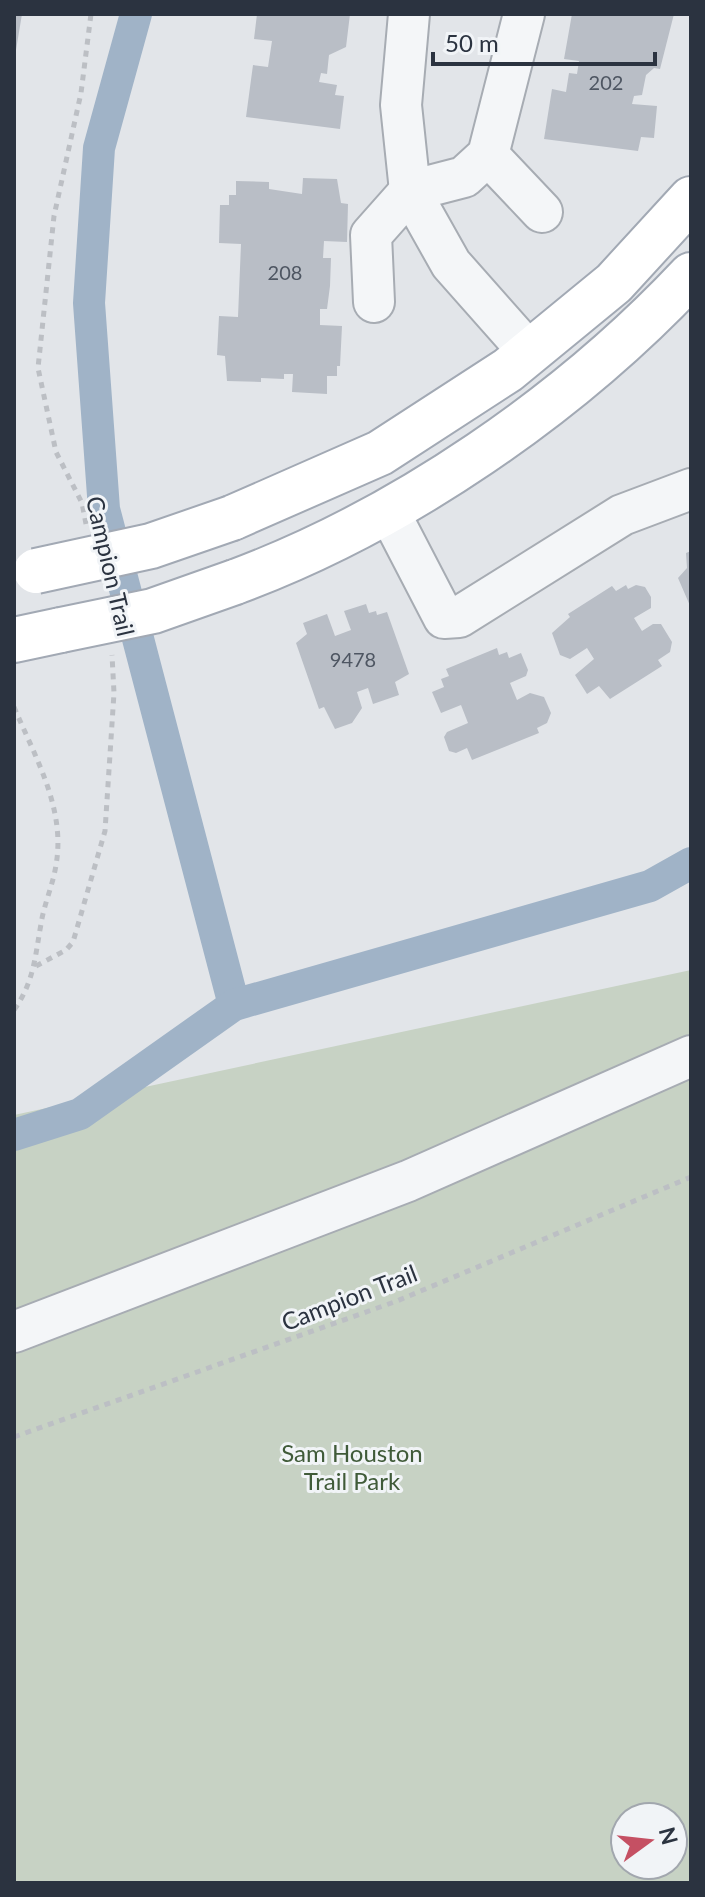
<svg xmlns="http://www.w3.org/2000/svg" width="705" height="1897" viewBox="0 0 705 1897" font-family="Lato,sans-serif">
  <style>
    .green { fill: #c7d2c4; fill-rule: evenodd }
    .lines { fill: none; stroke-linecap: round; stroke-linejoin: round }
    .canal { stroke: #a0b3c7; stroke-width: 32 }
    .building { fill: #b9bec6 }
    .minor-casing { stroke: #a7acb3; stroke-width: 44 }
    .major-casing { stroke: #a2a9b4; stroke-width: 48 }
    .path { stroke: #bcbfc4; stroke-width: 5; stroke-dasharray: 6 6; stroke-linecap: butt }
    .minor { stroke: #f4f6f8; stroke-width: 40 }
    .major { stroke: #fff; stroke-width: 44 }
    .major-bridge-casing { stroke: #a2a9b4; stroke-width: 48; stroke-linecap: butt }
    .major-bridge { stroke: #fff; stroke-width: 44 }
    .labels { text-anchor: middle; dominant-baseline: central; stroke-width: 6; stroke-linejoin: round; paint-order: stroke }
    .number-label { font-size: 20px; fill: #4e5662 }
    .street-label { font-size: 24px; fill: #2b3340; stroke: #f1f4f7 }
    .park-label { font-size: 24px; fill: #405b39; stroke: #f1f4f7 }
  </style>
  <rect width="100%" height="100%" fill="#e2e5e9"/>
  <!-- green -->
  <path class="green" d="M691,970V1883H14V1115ZM625,1817H673V1865H625Z"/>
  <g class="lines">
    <!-- canal -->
    <g class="canal">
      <polyline points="136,14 99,148 89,303 104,509 234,1005"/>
      <polyline points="14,1135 80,1114 234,1005 650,886 691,863"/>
    </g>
  </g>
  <!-- building -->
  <g class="building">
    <polygon points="14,14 22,14 16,50 14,49"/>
    <polygon points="257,14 350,14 346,47 329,55 327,74 321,73 319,82 337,85 335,95 344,96 340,129 246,117 253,65 268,67 272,41 254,39"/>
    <polygon points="572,14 674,14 660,69 654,68 646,75 642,95 634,96 632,104 657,106 654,138 641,137 638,151 544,139 552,89 566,92 569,73 577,74 579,61 564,59"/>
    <polygon points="303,178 337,179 341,203 348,204 347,242 324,241 323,258 331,258 330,286 327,309 320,309 320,325 342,326 340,366 337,366 337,376 327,376 327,394 292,392 293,374 284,374 284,379 261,378 261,382 227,381 225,356 217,355 219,316 238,317 241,244 219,243 220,205 229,205 229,195 236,195 236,181 269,182 269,189 302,194"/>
    <polygon points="691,551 691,608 678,578 687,568 686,553"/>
    <polygon points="626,585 628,589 636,585 645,587 651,597 651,608 634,618 642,631 653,624 661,624 672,642 670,652 658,660 662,666 610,699 599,686 587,694 575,675 594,659 587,648 570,659 560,655 552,633 570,617 568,614 612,586 616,591"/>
    <polygon points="366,604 369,613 376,611 377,615 387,612 409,674 395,682 399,695 373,704 368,688 357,692 362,708 352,723 335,729 324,707 319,709 296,643 307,634 303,623 327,614 335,636 351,630 344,611"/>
    <polygon points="497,648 499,655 507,652 509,658 521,653 528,670 526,676 510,683 517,700 530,693 544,697 551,713 547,723 537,728 539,733 472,760 467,748 456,753 449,751 444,737 447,732 468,723 461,705 441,713 432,692 444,687 441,679 449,676 446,669"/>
  </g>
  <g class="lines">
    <!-- minor casing -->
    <g class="minor-casing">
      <g id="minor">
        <polyline points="409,14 401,105 410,191 451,264 529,352"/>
        <polyline points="488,155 542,212"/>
        <polyline points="374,302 371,235 410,191 464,177 488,155 524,14"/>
        <polyline points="388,510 444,618 459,617 622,515 691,489"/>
        <polyline points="14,1332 408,1181 691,1056"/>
      </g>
    </g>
    <!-- major casing -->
    <g class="major-casing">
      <g id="major">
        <polyline points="232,518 380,453 508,370 614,283 691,199"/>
        <path d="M235,582C402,520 570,404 691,275"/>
        <polyline points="14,640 61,630"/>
      </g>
    </g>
    <!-- path -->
    <g class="path">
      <polyline points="86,524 82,503 56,452 38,368 54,216 81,93 91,14"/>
      <path d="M14,707C35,757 66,809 56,865C53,885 44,904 41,924C35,957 34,982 14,1010"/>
      <polyline points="36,966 66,950 73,942 105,831 114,693 112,655"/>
      <polyline points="14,1437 397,1301 691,1177"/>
    </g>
    <!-- minor -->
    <use href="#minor" class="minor"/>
    <!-- major -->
    <use href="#major" class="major"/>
    <!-- major-bridge casing -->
    <g class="major-bridge-casing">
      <g id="major-bridge">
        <polyline points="36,571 151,546 232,518"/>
        <polyline points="61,630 153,611 235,582"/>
      </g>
    </g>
    <!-- major-bridge -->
    <use href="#major-bridge" class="major-bridge"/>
  </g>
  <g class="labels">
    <!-- number labels -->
    <g class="number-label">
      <text x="606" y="82">202</text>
      <text x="285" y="272">208</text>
      <text x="353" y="659">9478</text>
    </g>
    <!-- street labels -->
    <g class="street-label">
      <text transform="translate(111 566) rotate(77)">Campion Trail</text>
      <text transform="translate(349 1297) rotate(-21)">Campion Trail</text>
    </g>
    <!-- park labels -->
    <g class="park-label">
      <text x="352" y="1452">Sam Houston<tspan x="352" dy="28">Trail Park</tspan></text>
    </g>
  </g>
  <!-- border -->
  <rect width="705" height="1897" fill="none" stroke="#2b3340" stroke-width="32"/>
  <!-- north arrow -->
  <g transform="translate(649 1841) rotate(75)"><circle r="38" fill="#f1f4f7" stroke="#a2a7ae" stroke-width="2"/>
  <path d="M0-6L14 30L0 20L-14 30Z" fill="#c55063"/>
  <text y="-12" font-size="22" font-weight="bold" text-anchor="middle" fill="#2b3340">N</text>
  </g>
  <!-- scale -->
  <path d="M433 52v12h222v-12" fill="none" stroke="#2b3340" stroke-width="4"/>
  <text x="445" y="52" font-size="24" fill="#2b3340" stroke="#f1f4f7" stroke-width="6" paint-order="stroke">50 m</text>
</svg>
